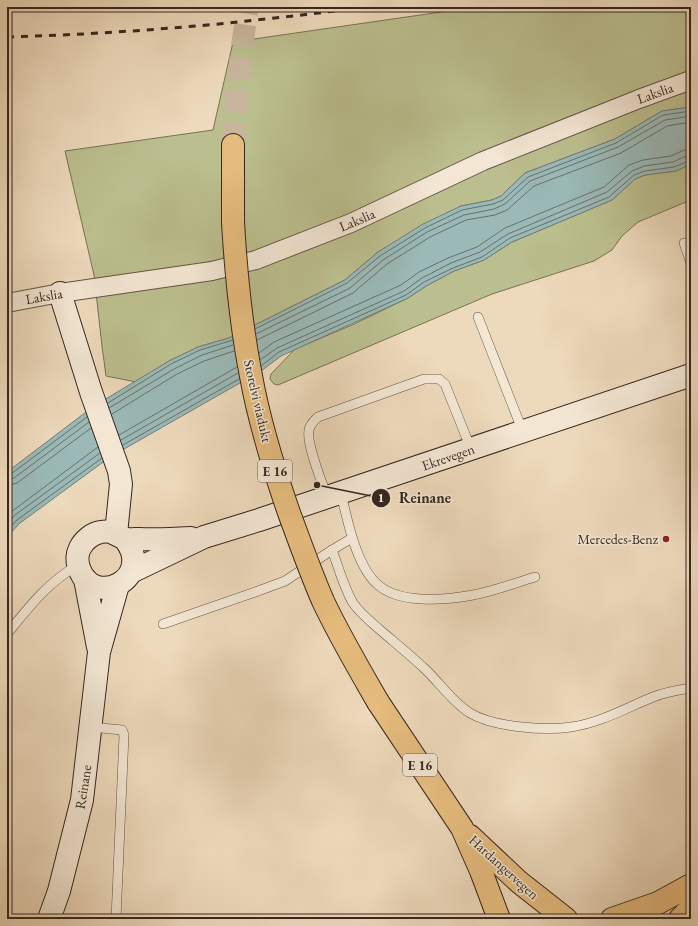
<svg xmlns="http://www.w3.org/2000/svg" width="698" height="926" viewBox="0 0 698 926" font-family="'EB Garamond',serif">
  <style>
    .green { fill: #bbbe8e; stroke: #787256 }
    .water { fill: #9ab9b7; stroke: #727e7a }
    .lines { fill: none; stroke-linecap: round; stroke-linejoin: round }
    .shore { stroke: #68706a; stroke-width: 1 }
    .highway-tunnel { stroke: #c8b59c; stroke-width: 22; stroke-dasharray: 22 11; stroke-linecap: butt }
    .lane-casing { stroke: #645345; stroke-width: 10 }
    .street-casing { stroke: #645345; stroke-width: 20 }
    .secondary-casing { stroke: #36261e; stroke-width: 24 }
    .primary-casing { stroke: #36261e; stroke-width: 24 }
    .highway-casing { stroke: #36261e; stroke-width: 24 }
    .lane { stroke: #f3e6d3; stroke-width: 9 }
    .street { stroke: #f3e6d3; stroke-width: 18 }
    .secondary { stroke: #f3e6d3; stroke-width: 22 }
    .primary { stroke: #e6bc7e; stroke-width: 22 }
    .highway { stroke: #e6bc7e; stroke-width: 22 }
    .rail { stroke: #36261e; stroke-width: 3; stroke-dasharray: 7 7; stroke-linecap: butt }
    .highway-bridge-casing { stroke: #36261e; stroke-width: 24; stroke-linecap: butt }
    .highway-bridge { stroke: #e6bc7e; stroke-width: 22 }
    .poi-dot { fill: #8f2418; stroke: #f3e6d3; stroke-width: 1.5 }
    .labels { text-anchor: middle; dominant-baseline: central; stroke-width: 3; stroke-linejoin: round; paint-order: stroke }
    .shield { fill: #f3e6d3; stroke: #6f6054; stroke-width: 1 }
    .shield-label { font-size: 13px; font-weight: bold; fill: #36261e }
    .street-label { font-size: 14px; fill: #36261e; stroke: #f3e6d3 }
    .poi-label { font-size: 14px; fill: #36261e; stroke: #f3e6d3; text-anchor: end }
    .leader { fill: none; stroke: #36261e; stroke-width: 1.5 }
    .callout-dot { fill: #36261e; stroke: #f3e6d3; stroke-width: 1.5 }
    .mark-label { font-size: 12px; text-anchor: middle; font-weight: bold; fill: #fff }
    .callout-label { font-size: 15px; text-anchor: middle; font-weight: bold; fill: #36261e; stroke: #f3e6d3; stroke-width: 3; stroke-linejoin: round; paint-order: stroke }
  </style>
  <rect width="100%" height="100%" fill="#edd9bb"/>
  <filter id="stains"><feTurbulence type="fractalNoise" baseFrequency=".005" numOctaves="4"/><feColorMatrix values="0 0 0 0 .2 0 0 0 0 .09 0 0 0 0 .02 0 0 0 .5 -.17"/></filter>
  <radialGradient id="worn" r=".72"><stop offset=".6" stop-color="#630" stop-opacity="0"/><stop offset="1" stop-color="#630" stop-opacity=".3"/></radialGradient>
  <!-- green -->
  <g class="green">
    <polygon points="463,7 691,7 691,107 662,111 615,139 525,173 501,196 492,200 461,206 378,252 345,280 229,338 198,347 169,361 136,382 106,376 102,346 94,275 65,151 213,130 233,42 455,10"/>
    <polygon points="691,164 691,202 686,202 638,222 622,236 612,250 594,261 492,294 278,385 274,384 270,379 271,374 295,349 352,325 408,298 426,286 454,271 484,260 512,242 612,200 635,179 645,175 676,171"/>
  </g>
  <!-- water -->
  <polygon class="water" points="691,107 691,164 676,171 645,175 635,179 612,200 512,242 484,260 454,271 426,286 408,298 281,356 261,371 110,457 20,523 7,537 7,472 94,406 169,361 198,347 229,338 345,280 378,252 423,224 461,206 492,200 501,196 525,173 615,139 662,111"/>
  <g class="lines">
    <!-- shore -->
    <g class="shore">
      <polyline points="255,329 347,283 380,256 425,228 462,210 493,204 503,200 528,177 616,143 663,115 691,111"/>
      <polyline points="256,334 350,288 383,260 427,232 464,215 494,209 505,204 530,181 618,147 665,120 691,116"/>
      <polyline points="257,340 353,293 387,264 430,237 466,220 495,215 507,210 534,186 621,153 667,126 691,122"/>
      <polyline points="259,353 274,342 401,285 419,272 448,258 477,247 505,228 604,187 629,165 643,160 671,156 684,150 691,149"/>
      <polyline points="260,360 277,348 404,291 422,278 451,263 480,252 508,234 607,192 632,171 644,166 673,162 686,156 691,155"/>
      <polyline points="261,366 279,352 406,295 424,282 453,268 482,257 510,238 609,197 634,175 645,171 674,167 691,160"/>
      <polyline points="108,403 171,364 200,350 233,340"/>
      <polyline points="109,408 174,369 202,355 233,345"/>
      <polyline points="112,414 177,374 204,361 234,351"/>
      <polyline points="119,435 237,367"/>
      <polyline points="121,440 238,373"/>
      <polyline points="123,445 239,379"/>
      <polyline points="7,475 11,474 87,417"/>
      <polyline points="7,480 14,478 89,422"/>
      <polyline points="7,486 17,483 91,428"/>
      <polyline points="7,515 98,447"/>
      <polyline points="7,524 15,515 100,453"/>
      <polyline points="7,531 17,520 102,458"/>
    </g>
    <!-- highway-tunnel -->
    <path class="highway-tunnel" d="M233,145C236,99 240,53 248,7"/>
    <!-- lane casing -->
    <g class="lane-casing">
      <g id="lane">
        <polyline points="684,243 691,263"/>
        <polyline points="478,317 523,432"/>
        <path d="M341,493C347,519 356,564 376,583C398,605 446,600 473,595C494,591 515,583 535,577"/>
        <path d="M327,497C322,482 306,444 309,430C310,424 314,421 318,417L424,379H439L445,384L471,449"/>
        <path d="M352,538L332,550C338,566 345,590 353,603C360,613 370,621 379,629C394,642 410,655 425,669C440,683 452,702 470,713C493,727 545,731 571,727C600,723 626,708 653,697C665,692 678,690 691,688"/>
        <polyline points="163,624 258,591 285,581 332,550"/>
        <path d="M7,634C29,607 47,583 78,565"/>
        <polyline points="91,727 122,730 124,735 116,919"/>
      </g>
    </g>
    <!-- street casing -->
    <g class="street-casing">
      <polyline id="street" points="7,303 60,293 212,271 256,260 351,223 483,161 639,99 691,80"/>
    </g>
    <!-- secondary casing -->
    <g class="secondary-casing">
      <g id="secondary">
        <polyline points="60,293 91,392 119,471 121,484 116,534"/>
        <path d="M124,538C157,578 93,610 79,568C77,562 77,554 80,548C84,540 93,533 101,532C114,530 114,535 124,538C128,540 135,539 139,539C157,540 174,539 191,538"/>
        <polyline points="131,572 204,537 259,520 691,375"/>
        <polyline points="85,579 98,647"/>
        <polyline points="49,919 59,891 82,800 99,652 118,585"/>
      </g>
    </g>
    <!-- primary casing -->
    <g class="primary-casing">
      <g id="primary">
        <polyline points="612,919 658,903 691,885"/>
        <polyline points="680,919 691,908"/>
      </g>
    </g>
    <!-- highway casing -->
    <g class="highway-casing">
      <g id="highway">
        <polyline points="233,222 233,145"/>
        <polyline points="378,702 462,828 481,871 499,919"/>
        <polyline points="470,836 519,882 566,919"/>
      </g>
    </g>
    <!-- lane -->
    <use href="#lane" class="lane"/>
    <!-- street -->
    <use href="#street" class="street"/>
    <!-- secondary -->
    <use href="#secondary" class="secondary"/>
    <!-- primary -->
    <use href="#primary" class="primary"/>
    <!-- highway -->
    <use href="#highway" class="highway"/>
    <!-- rail -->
    <path class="rail" d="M7,37C81,35 155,30 229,23C273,18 318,14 362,7"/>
    <!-- highway-bridge casing -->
    <g class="highway-bridge-casing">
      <path id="highway-bridge" d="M233,222C236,274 241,325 251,376C259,421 273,466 288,510C299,540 310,571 323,601C339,635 359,669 378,702"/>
    </g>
    <!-- highway-bridge -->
    <use href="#highway-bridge" class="highway-bridge"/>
  </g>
  <!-- markers -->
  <circle class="poi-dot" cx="666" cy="539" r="4"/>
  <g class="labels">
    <!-- shield labels -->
    <g class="shield">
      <rect x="258" y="460" width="34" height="22" rx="3"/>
      <rect x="403" y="754" width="34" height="22" rx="3"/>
    </g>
    <g class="shield-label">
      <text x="275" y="471">E 16</text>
      <text x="420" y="765">E 16</text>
    </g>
    <!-- street labels -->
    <g class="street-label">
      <text transform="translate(655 93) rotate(-20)">Lakslia</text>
      <text transform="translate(357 220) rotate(-23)">Lakslia</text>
      <text transform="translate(44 296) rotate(-10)">Lakslia</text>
      <text transform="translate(258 401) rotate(77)">Storelvi viadukt</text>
      <text transform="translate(448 457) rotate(-19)">Ekrevegen</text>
      <text transform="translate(83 787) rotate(-81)">Reinane</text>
      <text transform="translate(504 867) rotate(42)">Hardangervegen</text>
    </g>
    <!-- poi labels -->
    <g class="poi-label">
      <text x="658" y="539">Mercedes-Benz</text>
    </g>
  </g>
  <!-- callouts -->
  <path class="leader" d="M317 485L381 498"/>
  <g class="callout-dot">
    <circle cx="317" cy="485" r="4"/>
    <circle cx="381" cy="498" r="10"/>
  </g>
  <g class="mark-label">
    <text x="381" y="502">1</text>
  </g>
  <g class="callout-label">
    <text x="425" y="503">Reinane</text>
  </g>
  <!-- margin -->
  <rect width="698" height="926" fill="none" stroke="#edd9bb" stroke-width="24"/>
  <rect x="8" y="8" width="682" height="910" fill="none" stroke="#36261e" stroke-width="2"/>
  <rect x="12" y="12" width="674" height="902" fill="none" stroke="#36261e"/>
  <rect width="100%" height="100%" filter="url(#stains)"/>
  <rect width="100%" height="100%" fill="url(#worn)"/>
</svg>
